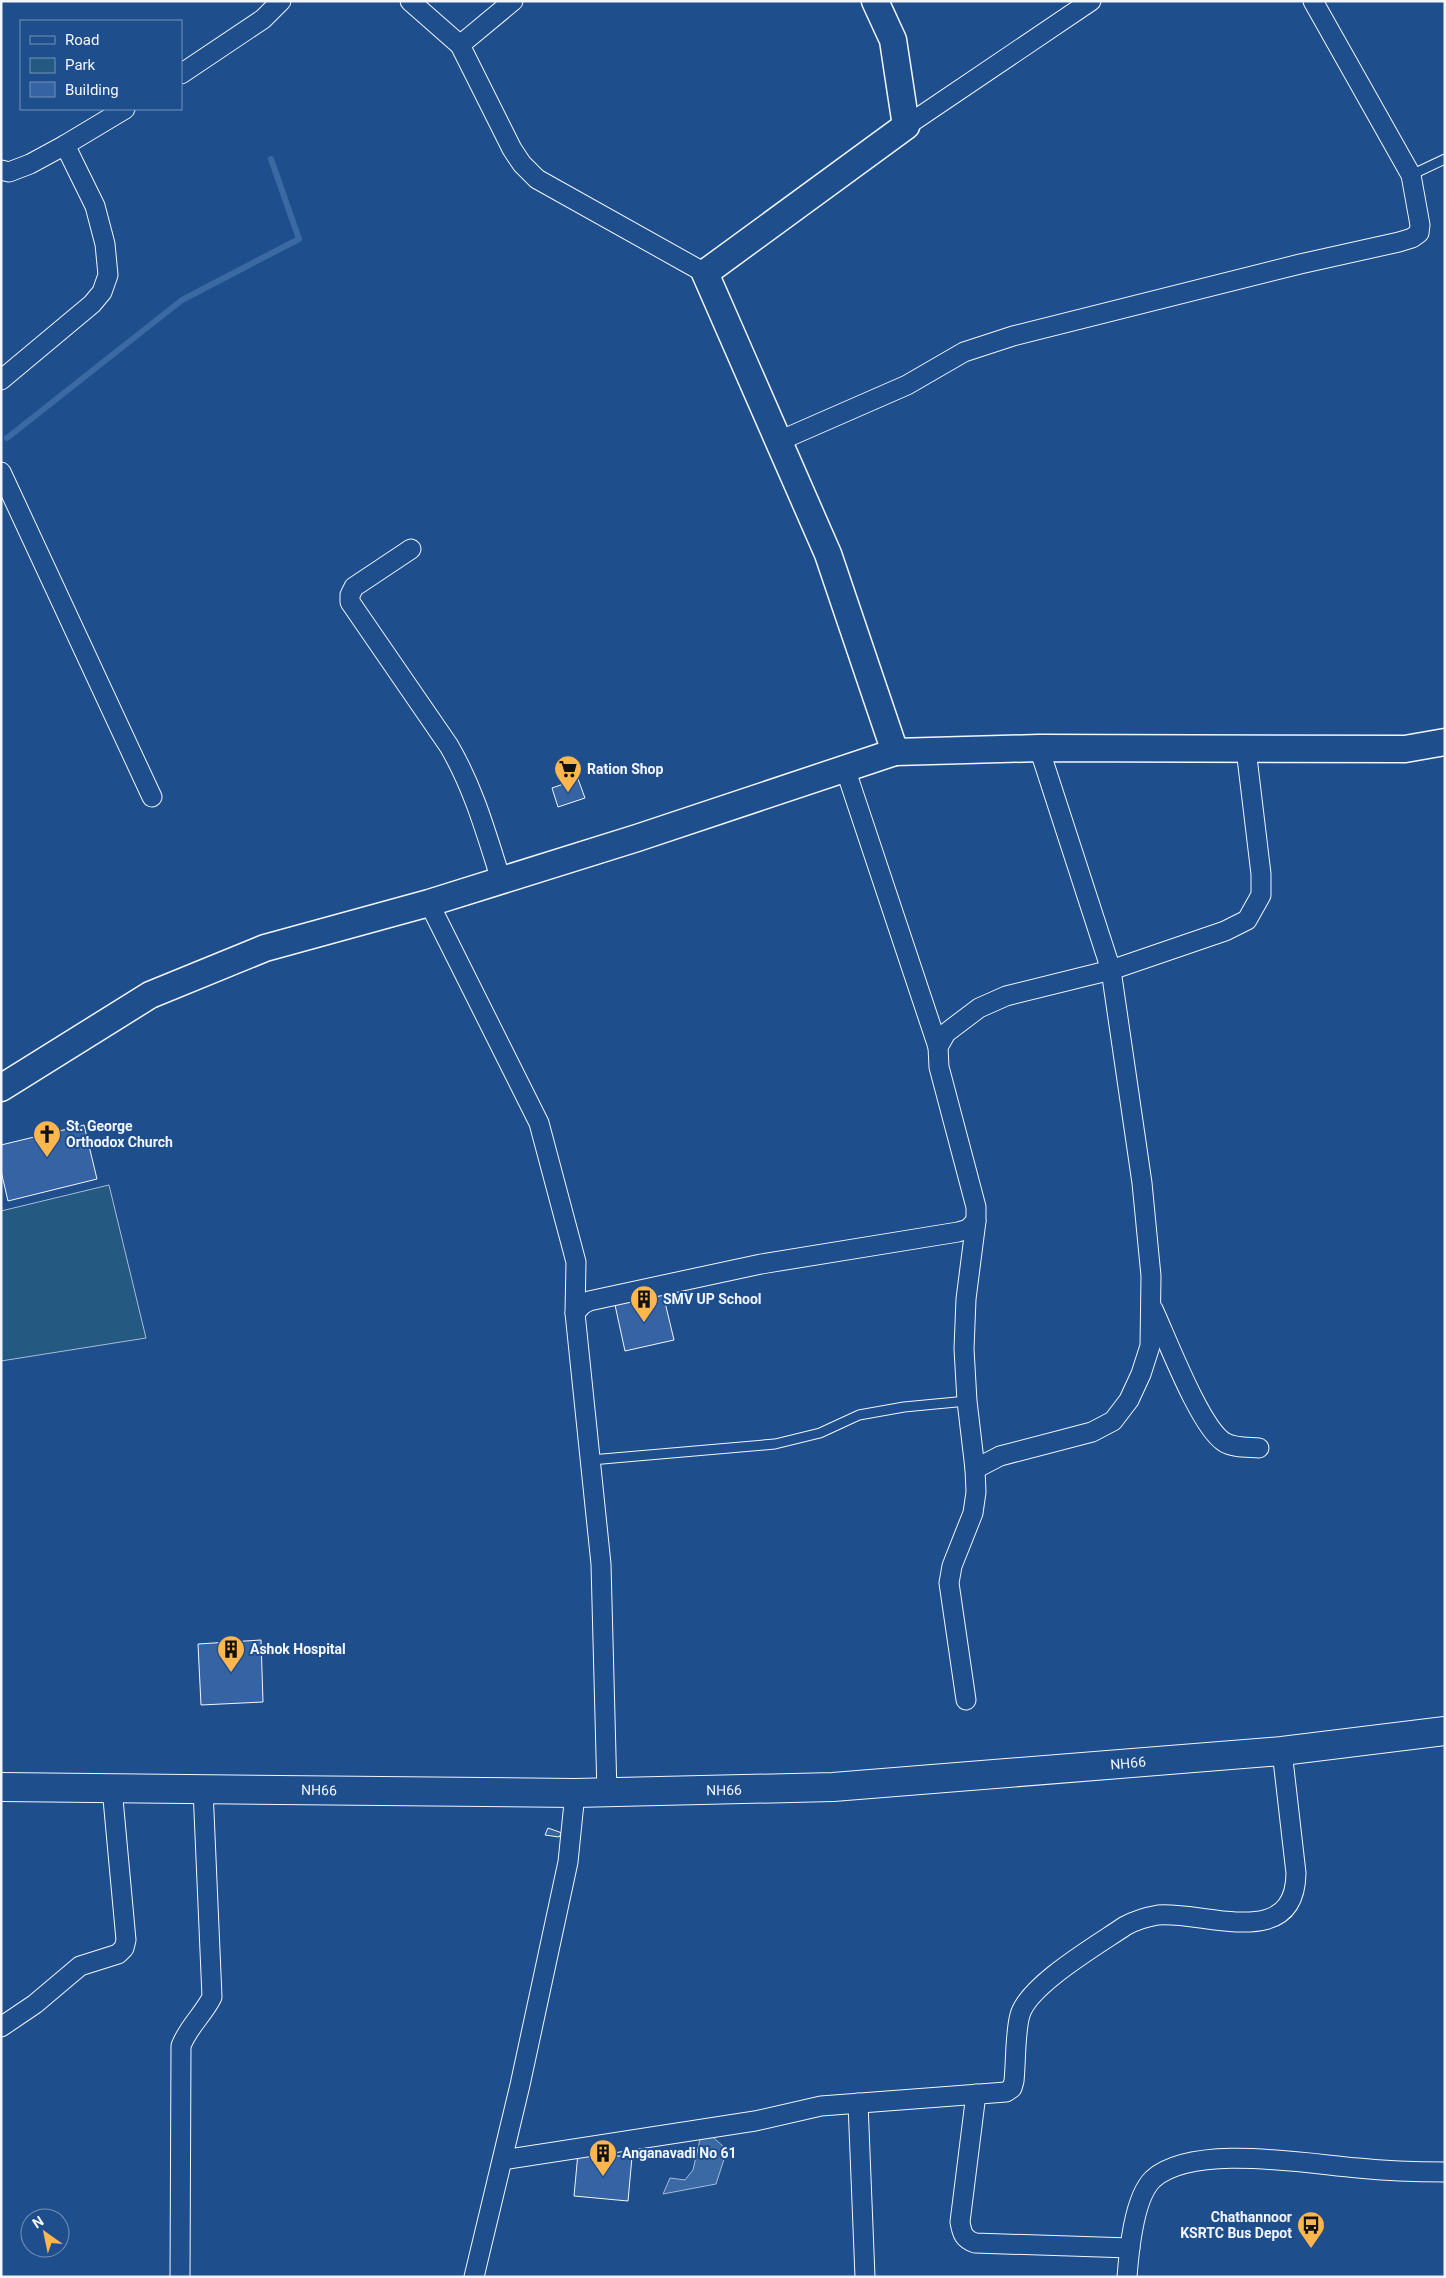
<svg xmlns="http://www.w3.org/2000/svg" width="1446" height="2278" viewBox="0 0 1446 2278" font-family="Roboto,sans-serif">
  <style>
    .green { fill: #245a82; stroke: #a8bbd7 }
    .water { fill: #3b69a3; stroke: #a8bbd7 }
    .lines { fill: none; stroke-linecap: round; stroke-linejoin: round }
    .stream { stroke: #3b69a3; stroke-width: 6 }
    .building { fill: #3563a3; stroke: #f2f6ff }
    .lane-casing { stroke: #f2f6ff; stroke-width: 11 }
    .street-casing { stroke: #f2f6ff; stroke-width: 21 }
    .secondary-casing { stroke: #f2f6ff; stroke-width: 29 }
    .highway-casing { stroke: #f2f6ff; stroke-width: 30 }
    .lane { stroke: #1f4e8c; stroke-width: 9 }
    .street { stroke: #1f4e8c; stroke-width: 19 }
    .secondary { stroke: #1f4e8c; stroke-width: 26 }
    .highway { stroke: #1f4e8c; stroke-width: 28 }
    .labels { text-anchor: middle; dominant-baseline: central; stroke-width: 4; stroke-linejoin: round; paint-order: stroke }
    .poi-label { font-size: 14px; font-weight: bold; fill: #f2f6ff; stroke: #1f4e8c; text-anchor: start }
    .street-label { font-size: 14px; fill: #f2f6ff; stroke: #1f4e8c }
  </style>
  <rect width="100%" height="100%" fill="#1f4e8c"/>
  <!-- green -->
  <polygon class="green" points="109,1185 146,1338 1,1361 1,1211"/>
  <!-- water -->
  <polygon class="water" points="701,2135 713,2137 727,2150 716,2184 663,2194 670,2178 685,2180 693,2170"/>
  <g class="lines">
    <!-- stream -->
    <polyline class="stream" points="7,438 182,300 299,239 271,159"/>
  </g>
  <!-- building -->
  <g class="building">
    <polygon points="578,779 585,798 558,807 552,788"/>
    <polygon points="84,1125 97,1179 8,1201 1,1171 1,1145"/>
    <polygon points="663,1294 674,1340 625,1351 615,1305"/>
    <polygon points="261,1640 263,1702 201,1705 198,1644"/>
    <polygon points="548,1828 562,1833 559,1837 545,1835"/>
    <polygon points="578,2153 632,2157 628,2201 574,2196"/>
  </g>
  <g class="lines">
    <!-- lane casing -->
    <g class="lane-casing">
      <g id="lane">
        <polyline points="1411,175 1445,159"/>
        <polyline points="591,1460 775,1444 820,1433 859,1415 904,1407 967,1401"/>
      </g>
    </g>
    <!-- street casing -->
    <g class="street-casing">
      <g id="street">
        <polyline points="410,1 460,45 512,149 522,164 537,179 705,273"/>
        <polyline points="460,45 513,1"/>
        <polyline points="181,74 263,19 281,1"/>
        <polyline points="906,126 1091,1"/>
        <polyline points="1,170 9,172 30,164 65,145 125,109"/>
        <polyline points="1,380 92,304 102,292 108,275 105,244 95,206 65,145"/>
        <polyline points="779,441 907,385 964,352 1013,336 1300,264 1399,242 1412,238 1419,233 1420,225 1411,175 1313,1"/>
        <polyline points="1,472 152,797"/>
        <path d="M411,549L354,587L350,595V602L449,746C474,789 486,833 501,880"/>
        <polyline points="845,768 938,1047"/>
        <polyline points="429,903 539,1123 576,1262 575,1313"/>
        <path d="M1153,1309C1167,1339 1200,1427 1224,1442C1233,1448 1248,1447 1259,1448"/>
        <polyline points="975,1469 1000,1456 1092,1432 1113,1421 1129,1400 1141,1374 1150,1346 1151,1276 1142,1183 1111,970 1039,748"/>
        <polyline points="966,1700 949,1583 952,1566 973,1513 976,1492 975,1469 967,1401 964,1349 966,1299 976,1221 976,1207 939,1067 938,1047 946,1033 979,1008 1006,996 1111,970 1225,931 1247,920 1261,895 1261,874 1246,749"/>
        <polyline points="607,1793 601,1564 575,1313 582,1305 589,1301 761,1264 958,1232 968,1229 976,1221"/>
        <polyline points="1,2027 35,2004 80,1966 118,1954 124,1948 126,1940 112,1788"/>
        <path d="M976,2094L960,2222C962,2234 964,2239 975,2243L1130,2248"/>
        <polyline points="858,2103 865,2277"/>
        <path d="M503,2160L755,2121L821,2106L1006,2092L1012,2088L1014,2081C1016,2062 1015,2032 1020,2015C1028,1985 1099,1944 1125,1926C1136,1920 1146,1917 1158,1915C1206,1911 1295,1952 1296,1873L1282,1751"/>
        <path d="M180,2277L181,2046C188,2027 203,2015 212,1997L203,1789"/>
        <polyline points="474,2277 520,2085 568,1862 575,1793"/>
        <path d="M1127,2277C1129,2251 1134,2197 1153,2179C1193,2143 1307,2164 1358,2168C1387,2171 1416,2172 1445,2172"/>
      </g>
    </g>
    <!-- secondary casing -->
    <g class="secondary-casing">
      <g id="secondary">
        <polyline points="895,752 1039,748 1405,749 1445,742"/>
        <polyline points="1,1088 150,995 265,948 429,903 637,838 895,752 828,554 705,273 906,126 893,40 875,1"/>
      </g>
    </g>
    <!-- highway casing -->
    <g class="highway-casing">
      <polyline id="highway" points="1,1787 575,1793 833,1787 1282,1751 1445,1731"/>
    </g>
    <!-- lane -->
    <use href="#lane" class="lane"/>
    <!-- street -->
    <use href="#street" class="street"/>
    <!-- secondary -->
    <use href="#secondary" class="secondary"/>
    <!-- highway -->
    <use href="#highway" class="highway"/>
  </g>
  <!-- icons -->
  <defs>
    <g id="supermarket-pin" transform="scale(1.4375)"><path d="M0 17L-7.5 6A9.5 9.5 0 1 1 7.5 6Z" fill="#ffb74d" stroke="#1f4e8c"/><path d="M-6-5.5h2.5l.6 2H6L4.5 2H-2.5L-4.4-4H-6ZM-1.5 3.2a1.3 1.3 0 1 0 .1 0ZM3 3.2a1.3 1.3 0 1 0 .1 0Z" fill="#111"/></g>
    <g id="church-pin" transform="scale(1.4375)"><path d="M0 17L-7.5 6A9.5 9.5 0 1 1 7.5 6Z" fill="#ffb74d" stroke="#1f4e8c"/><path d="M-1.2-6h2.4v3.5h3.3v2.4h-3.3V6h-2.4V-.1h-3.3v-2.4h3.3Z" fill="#111"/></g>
    <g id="building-pin" transform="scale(1.4375)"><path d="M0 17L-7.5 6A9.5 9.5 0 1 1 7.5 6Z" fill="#ffb74d" stroke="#1f4e8c"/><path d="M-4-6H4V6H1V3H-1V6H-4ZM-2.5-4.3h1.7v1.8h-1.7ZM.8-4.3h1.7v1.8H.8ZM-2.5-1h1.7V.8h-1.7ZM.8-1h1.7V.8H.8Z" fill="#111"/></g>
    <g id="bus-pin" transform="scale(1.4375)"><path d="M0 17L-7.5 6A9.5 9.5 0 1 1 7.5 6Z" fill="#ffb74d" stroke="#1f4e8c"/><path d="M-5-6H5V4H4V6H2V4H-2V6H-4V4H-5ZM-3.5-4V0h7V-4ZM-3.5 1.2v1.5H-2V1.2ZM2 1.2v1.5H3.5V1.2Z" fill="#111"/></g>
  </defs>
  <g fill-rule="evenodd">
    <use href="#supermarket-pin" x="568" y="769"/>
    <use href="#church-pin" x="47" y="1134"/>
    <use href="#building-pin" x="644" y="1299"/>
    <use href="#building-pin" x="231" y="1649"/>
    <use href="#building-pin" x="603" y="2153"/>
    <use href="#bus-pin" x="1311" y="2225"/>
  </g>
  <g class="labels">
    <!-- poi labels -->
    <g class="poi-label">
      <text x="587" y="769">Ration Shop</text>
      <text x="66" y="1126">St. George<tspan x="66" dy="16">Orthodox Church</tspan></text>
      <text x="663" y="1299">SMV UP School</text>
      <text x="250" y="1649">Ashok Hospital</text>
      <text x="622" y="2153">Anganavadi No 61</text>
      <text x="1292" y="2217" text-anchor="end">Chathannoor<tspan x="1292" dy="16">KSRTC Bus Depot</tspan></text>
    </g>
    <!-- street labels -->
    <g class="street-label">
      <text transform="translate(1128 1763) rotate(-5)">NH66</text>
      <text transform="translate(319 1790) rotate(1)">NH66</text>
      <text transform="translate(724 1790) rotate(-1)">NH66</text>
    </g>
  </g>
  <!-- border -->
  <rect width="1446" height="2278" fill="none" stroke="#f2f6ff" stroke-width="5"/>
  <!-- legend -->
  <rect x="20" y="20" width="162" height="90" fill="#1f4e8c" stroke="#7391ba"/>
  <rect x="30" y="36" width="25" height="8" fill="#1f4e8c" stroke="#7391ba"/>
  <text x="65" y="45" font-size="15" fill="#f2f6ff">Road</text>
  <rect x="30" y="58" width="25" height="15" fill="#245a82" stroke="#7391ba"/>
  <text x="65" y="70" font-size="15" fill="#f2f6ff">Park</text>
  <rect x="30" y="82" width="25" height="15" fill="#3563a3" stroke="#7391ba"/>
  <text x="65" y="95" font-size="15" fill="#f2f6ff">Building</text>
  <!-- north arrow -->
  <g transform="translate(45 2233) rotate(327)"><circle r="24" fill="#1f4e8c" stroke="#7391ba"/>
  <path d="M0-4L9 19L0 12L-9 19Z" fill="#ffb74d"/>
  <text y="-8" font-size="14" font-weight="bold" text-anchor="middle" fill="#f2f6ff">N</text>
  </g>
</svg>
